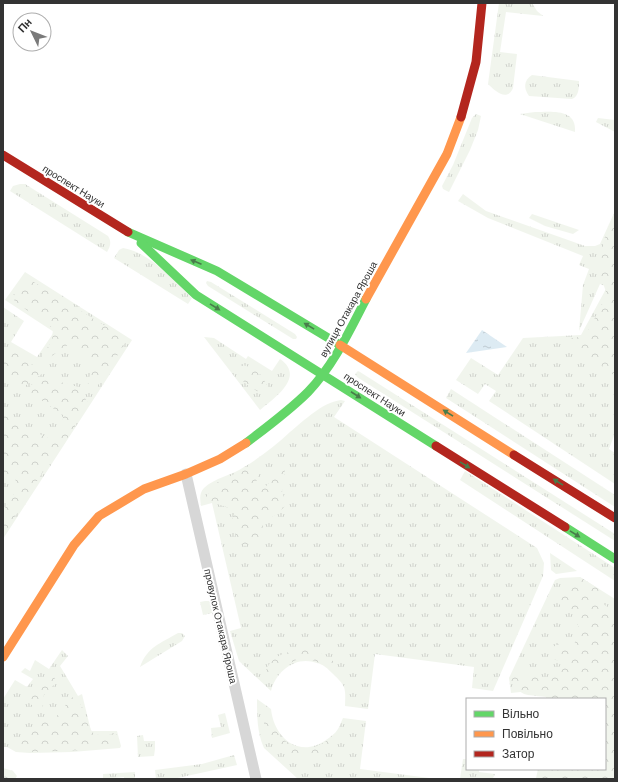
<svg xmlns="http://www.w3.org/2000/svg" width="618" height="782" viewBox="0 0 618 782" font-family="Barlow,sans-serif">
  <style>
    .grass { fill: url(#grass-tufts) }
    .forest { fill: url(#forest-crowns) }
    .water { fill: url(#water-ripples) }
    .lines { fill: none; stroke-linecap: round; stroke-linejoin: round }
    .street { stroke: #d7d7d7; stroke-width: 11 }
    .fast { stroke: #63d668; stroke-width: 9 }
    .slow { stroke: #ff974d; stroke-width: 9 }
    .jam { stroke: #b3261e; stroke-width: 9 }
    .oneway { fill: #497c4b }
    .labels { text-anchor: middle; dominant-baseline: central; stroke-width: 4; stroke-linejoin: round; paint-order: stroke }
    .street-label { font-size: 10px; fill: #333; stroke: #fff }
  </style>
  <defs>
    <pattern id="grass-tufts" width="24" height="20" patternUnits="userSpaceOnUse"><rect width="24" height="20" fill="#f1f5ed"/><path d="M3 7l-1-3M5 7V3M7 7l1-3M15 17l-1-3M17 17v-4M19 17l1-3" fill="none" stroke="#cfd2cc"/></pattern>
    <pattern id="forest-crowns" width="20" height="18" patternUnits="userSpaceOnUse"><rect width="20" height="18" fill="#f1f5ed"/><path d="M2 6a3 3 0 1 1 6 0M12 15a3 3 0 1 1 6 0" fill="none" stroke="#cfd2cc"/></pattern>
    <pattern id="water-ripples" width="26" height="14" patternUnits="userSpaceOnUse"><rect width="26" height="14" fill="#ddebf3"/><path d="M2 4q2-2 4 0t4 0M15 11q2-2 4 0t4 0" fill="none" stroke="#becad1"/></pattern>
  </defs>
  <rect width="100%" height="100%" fill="#fff"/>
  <!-- grass -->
  <g class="grass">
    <path d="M499,3H532L537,11L543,16L506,12L500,52L517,54L513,88C507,102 495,91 488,84Z"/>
    <path d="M532,75L579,81C579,88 579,96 572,99L529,96C523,88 524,80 532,75Z"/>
    <path d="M535,112C551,112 577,108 575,132L520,114Z"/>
    <polygon points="476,114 481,116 478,130 470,150 449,192 443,189 442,186 453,165 472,118"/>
    <polygon points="598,118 615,120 615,132 596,122"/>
    <path d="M20,184H25L108,236C112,242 110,247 107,252L10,191L13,186Z"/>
    <polygon points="463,194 486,211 585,246 595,246 600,244 615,211 615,236 608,287 600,284 579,331 583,285 589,269 579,265 583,256 488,218 458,201"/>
    <polygon points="532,214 579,230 573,234 545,226 529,218"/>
    <path d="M123,248C151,253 172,279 192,298L188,304L114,258L119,250Z"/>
    <polygon points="25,272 132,340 3,539 3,307 24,321 11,342 37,357 54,332 5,300"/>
    <polygon points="207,281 211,282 295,334 297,337 296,339 293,339 208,286 206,283"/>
    <polygon points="607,287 615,359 615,433 609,449 615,453 615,484 489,401 496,391 485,384 478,394 456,380 471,358 498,375 523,338 581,335"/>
    <path d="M204,337L214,338L246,359L248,356L272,371L280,359C306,377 274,398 260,410Z"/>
    <polygon points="358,371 360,372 615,534 615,541 357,377 355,374"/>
    <polygon points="451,389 615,495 615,507 446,398"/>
    <path d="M341,400L345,401L334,417L537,548L544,563L543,576L493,691L472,688L474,667L375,654L368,709L345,706C345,700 346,693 344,687C342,682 336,677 332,673C328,669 323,664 317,663C296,655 276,671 271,691L239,661L230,631L241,628L212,503L201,506C200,500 199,493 204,488C214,478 233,475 244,467C261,457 276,445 290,432C305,420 321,403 341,400Z"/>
    <polygon points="465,471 615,568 615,581 460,480"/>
    <polygon points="550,553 577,571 556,574 551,570"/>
    <polygon points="580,577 615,599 615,619 558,688 511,693 509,678 555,580 560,578"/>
    <polygon points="205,601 210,601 216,612 203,615 200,602"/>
    <path d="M178,633H182L185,636L182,641L140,667C147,647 161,643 178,633Z"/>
    <polygon points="62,650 68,656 60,666 78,696 82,694 91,731 117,731 121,746 120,748 72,752 30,753 16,752 7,747 3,747 3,699 15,680 27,687 33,679 21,672 25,668 30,671 35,660 49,669"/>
    <path d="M257,699L271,709C274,738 299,759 326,740C330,737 335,734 338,729C340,726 341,722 343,718L366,721L360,769L437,779H298L264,748C257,733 257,715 257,699Z"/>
    <polygon points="225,713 230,733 212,738 211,728 221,727 218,715"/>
    <polygon points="143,735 144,741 155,741 155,749 154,756 138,757 137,736"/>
    <polygon points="234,755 237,765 173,779 156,779 155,770 202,764"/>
    <polygon points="463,759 467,759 467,769 479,769 479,772 495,774 493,778 460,779"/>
    <polygon points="135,772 135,779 124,779 124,777 103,779 103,774"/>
  </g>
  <!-- forest -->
  <g class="forest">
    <polygon points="615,215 615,376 566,339 585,336 604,301 606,292 603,283 600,277 601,261 604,239"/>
    <polygon points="29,279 115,332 120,336 125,343 101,382 92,390 87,387 90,375 91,363 83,357 69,344 46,360 42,358 42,355 52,341 53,328 15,302 13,297 24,280"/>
    <polygon points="12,348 19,351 33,366 38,366 43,373 22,388 3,375 3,356"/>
    <path d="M241,365C256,366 263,378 270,390L264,393C253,391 236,380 238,367Z"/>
    <path d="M46,380H53L82,388L85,398L88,403L64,444L44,470L3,536V511L17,489L15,477L10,478L3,483V413L20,425L50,439C57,433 64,425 63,415L31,393L30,385Z"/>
    <path d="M253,465L260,471L256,482L258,487L262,489C269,485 274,476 279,469L285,470L282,491L286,504C280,514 271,516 263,523C262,544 260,538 245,546L233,540L236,537L232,520L235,512C229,507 214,502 206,503L205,500L210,490L216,483Z"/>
    <path d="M580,577L599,589L597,600L615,612V779H538L536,778L538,769H605V699H546V697C524,694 522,698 509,678C530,657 548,700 562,661C555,660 550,659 549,652C555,643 565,639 572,648C578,638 580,627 576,615L556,602C560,590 569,583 580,577Z"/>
    <path d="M311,649C322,654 341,661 340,675L337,676C332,671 326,666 319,663C299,652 287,664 273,678L269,679L265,675C269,653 293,650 311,649Z"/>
    <polygon points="50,676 54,677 57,682 44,694 43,706 37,709 29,703 28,699 38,690 43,678"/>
    <path d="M68,696L77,699L84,710L91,730L95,735L116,734L117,740L114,746L88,750L26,752L17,749L13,745C20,734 32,730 40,720C57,719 65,713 68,696Z"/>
    <path d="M267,714L270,715C274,730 280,741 296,746C301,747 307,749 312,748C319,746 325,741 331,739L333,740L334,743C315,774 260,752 264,717Z"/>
    <polygon points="3,768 13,771 17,776 15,779 3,779"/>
  </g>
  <!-- water -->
  <polygon class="water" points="482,330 507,347 466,353"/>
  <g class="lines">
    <!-- street -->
    <polyline class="street" points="186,474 256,779"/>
    <!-- fast -->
    <g class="fast">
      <polyline points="128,232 217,271 340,345"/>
      <polyline points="141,243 196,295 436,446"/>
      <path d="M246,443C267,427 289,411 308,392C333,366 349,332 366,299"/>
      <polyline points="565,527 615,559"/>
    </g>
    <!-- slow -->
    <g class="slow">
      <polyline points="366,299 447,154 461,117"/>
      <polyline points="340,345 514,455"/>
      <polyline points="3,657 74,545 99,516 144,489 186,474 220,459 246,443"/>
    </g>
    <!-- jam -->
    <g class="jam">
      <polyline points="461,117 476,62 482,3"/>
      <polyline points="3,155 128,232"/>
      <polyline points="436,446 565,527"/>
      <polyline points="514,455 615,518"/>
    </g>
  </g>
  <!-- one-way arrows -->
  <defs><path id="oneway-solid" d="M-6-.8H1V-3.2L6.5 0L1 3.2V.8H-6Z"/></defs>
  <g class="oneway">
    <use href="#oneway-solid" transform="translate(196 262) rotate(-157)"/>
    <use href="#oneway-solid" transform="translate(215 307) rotate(32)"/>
    <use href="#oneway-solid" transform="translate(309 326) rotate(-149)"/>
    <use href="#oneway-solid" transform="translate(356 395) rotate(33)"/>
    <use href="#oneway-solid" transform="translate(448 413) rotate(-148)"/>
    <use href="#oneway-solid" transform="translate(465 465) rotate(32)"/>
    <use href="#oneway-solid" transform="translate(558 482) rotate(-148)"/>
    <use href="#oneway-solid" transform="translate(575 534) rotate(32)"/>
  </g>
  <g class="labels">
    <!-- street labels -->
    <g class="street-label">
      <text transform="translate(74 186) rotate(32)">проспект Науки</text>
      <text transform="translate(348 309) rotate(-61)">вулиця Отакара Яроша</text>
      <text transform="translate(375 394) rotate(33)">проспект Науки</text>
      <text transform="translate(221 626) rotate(77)">провулок Отакара Яроша</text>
    </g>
  </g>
  <!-- border -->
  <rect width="618" height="782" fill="none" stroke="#333333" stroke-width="8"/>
  <!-- legend -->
  <rect x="466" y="698" width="140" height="72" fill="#ffffff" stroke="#adadad"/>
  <rect x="474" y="711" width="20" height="6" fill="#63d668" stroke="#adadad"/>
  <text x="502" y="718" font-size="12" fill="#333333">Вільно</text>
  <rect x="474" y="731" width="20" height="6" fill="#ff974d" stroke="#adadad"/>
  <text x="502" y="738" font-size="12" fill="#333333">Повільно</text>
  <rect x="474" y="751" width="20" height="6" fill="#b3261e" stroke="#adadad"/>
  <text x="502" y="758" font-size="12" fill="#333333">Затор</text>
  <!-- north arrow -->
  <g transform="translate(32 32) rotate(313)"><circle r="19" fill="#ffffff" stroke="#adadad"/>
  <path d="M0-3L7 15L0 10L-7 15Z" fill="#7a7a7a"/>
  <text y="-6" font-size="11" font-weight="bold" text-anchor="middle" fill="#333333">Пн</text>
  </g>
</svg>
